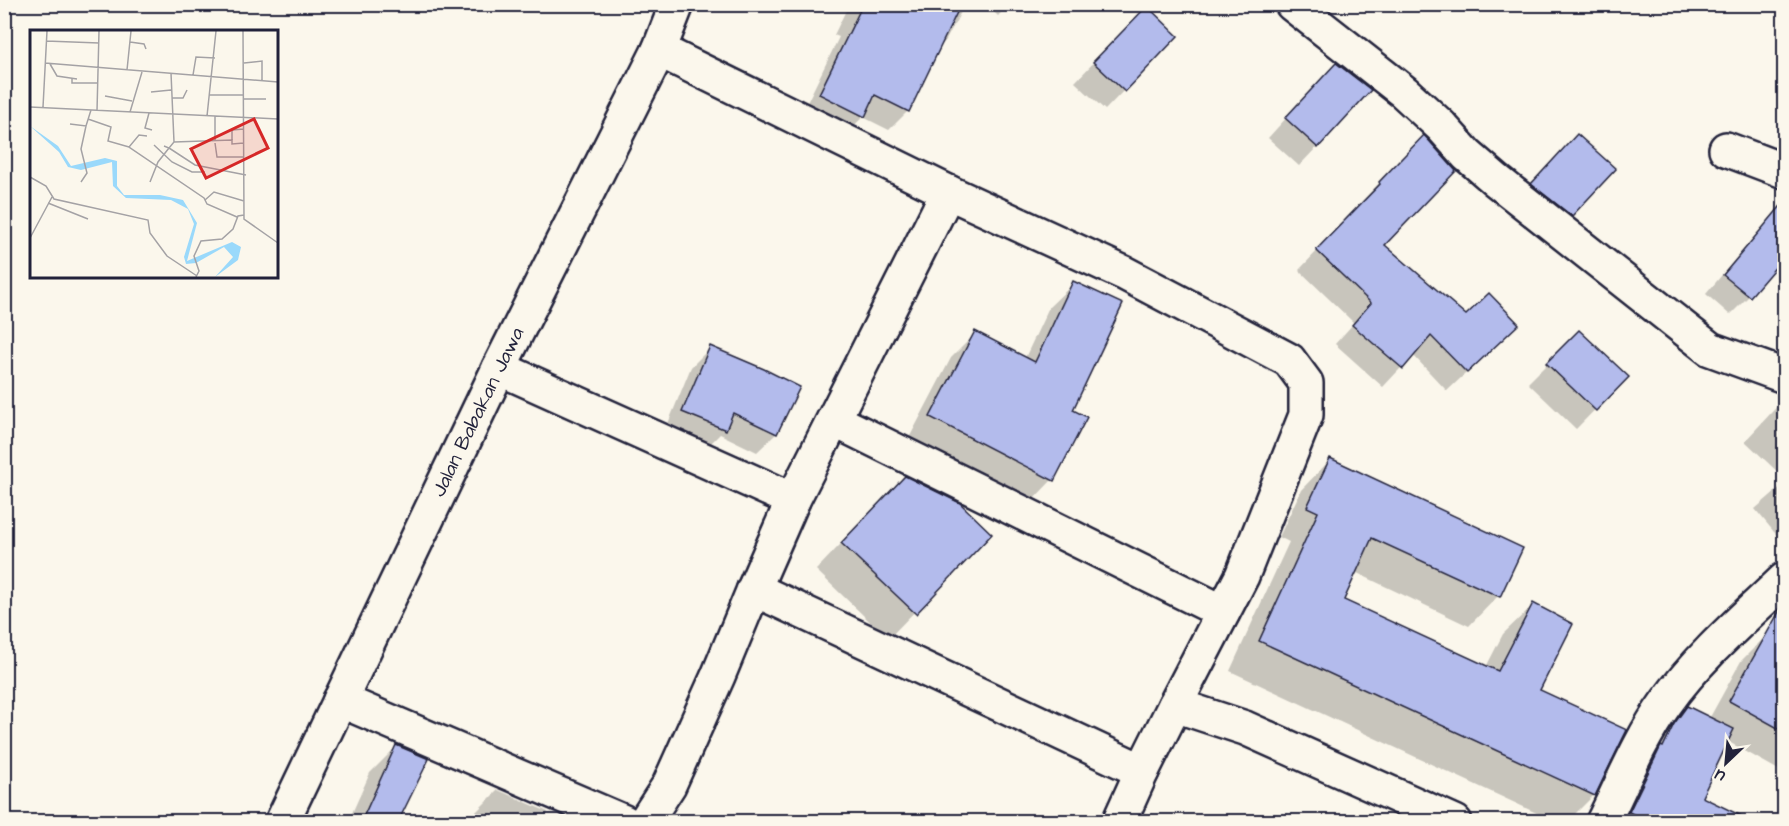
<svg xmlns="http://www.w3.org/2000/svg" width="1789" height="826" viewBox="0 0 1789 826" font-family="'Architects Daughter',sans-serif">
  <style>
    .shadow { fill: #0003 }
    .building { fill: #b3bbec; stroke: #22223b; stroke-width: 1.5 }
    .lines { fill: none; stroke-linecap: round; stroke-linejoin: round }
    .street-casing { stroke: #22223b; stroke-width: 38 }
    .secondary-casing { stroke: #22223b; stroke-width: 38 }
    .street { stroke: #fbf7ec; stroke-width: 33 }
    .secondary { stroke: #fbf7ec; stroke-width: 33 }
    .labels { text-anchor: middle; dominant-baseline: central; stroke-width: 4.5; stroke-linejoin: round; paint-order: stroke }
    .street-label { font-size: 20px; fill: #22223b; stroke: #fbf7ec }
    .inset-road { fill: none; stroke: #a4a2a5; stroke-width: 1.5 }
    .view { fill: #d62828; fill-opacity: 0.15; stroke: #d62828; stroke-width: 3 }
    .inset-edge { fill: none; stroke: #22223b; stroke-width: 3 }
  </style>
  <rect width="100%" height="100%" fill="#fbf7ec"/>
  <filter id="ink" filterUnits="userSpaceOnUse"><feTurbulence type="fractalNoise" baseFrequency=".0167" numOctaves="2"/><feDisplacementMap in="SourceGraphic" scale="12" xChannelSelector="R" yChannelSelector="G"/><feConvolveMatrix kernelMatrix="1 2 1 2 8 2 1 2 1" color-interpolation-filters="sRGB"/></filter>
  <g filter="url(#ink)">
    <!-- shadow -->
    <g class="shadow">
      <polygon points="849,4 951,4 962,10 946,40 939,48 908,111 889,130 863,117 845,134 802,113 839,37 834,35"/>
      <polygon points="986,4 1009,4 998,16"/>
      <polygon points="1128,27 1176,36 1105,110 1075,82"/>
      <polygon points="1318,83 1317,147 1299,166 1268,138"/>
      <polygon points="1559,155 1571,215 1552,234 1513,203"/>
      <polygon points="1405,156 1382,245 1466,317 1498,343 1447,391 1413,355 1383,387 1335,344 1354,323 1299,270 1363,203 1361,202"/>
      <polygon points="1784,201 1784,253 1749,296 1730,315 1706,294"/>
      <polygon points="1074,283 1071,410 1085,418 1052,480 1028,505 907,442 951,358 976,333 1025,358 1049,307"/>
      <polygon points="1579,332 1626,378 1576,429 1528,383"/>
      <polygon points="710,348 798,388 776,434 757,452 720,434 706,448 665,431 691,367"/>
      <polygon points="1784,399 1784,476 1783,477 1745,441"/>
      <polygon points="1330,460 1521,549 1498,596 1469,626 1355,572 1342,601 1486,667 1503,634 1533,605 1538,691 1625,731 1593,796 1567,822 1556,822 1230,671 1289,542 1279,537 1301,490"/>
      <polygon points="1784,484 1784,534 1779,538 1755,509"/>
      <polygon points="879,504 990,534 888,639 816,570"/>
      <polygon points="1767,635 1784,645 1784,773 1727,741 1700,797 1750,822 1612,822 1661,735 1687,708 1709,719 1741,661"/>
      <polygon points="397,746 397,822 348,822 370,773"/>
      <polygon points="498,790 548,812 544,822 470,822 472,816"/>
    </g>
    <!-- building -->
    <g class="building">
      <polygon points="863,4 961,4 909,112 875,95 865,117 819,94"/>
      <polygon points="1147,6 1178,36 1125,92 1093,62"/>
      <polygon points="1336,63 1371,90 1318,148 1285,118"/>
      <polygon points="1577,134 1616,169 1572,216 1531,184"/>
      <polygon points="1424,135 1456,171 1385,245 1466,315 1489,293 1519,324 1467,373 1431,336 1403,369 1352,325 1371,303 1316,250 1380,184 1379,182"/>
      <polygon points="1785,201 1785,256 1750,297 1723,275"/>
      <polygon points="1073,281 1123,304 1073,410 1087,417 1054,481 930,417 975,331 1035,362"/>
      <polygon points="1579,330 1629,377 1596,411 1546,363"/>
      <polygon points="710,346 764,369 800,387 777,434 733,413 726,430 682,412"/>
      <polygon points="1330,458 1523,548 1500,597 1372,538 1344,600 1498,671 1533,603 1573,624 1540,690 1627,730 1595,796 1259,641 1318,512 1307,507"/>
      <polygon points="905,476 960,503 992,534 916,614 841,543"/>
      <polygon points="1785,605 1785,732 1729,701 1780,610"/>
      <polygon points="1687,706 1734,729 1702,797 1754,822 1649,822 1629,812 1661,746 1663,747 1674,724"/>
      <polygon points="396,745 429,759 398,822 361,822"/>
    </g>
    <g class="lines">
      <!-- street casing -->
      <g class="street-casing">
        <g id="street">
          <polyline points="1292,4 1404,92 1441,126 1467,155 1496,180 1710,349 1784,376"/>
          <polyline points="659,50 948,192 1124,273 1289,360 1306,383 1306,415 1242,576 1175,705"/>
          <polyline points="1726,149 1784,171"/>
          <polyline points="499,368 793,500 754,589 1142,771 1175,705 1245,728 1455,822"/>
          <polyline points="834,420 1223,612"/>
          <polyline points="793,500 948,192"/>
          <polyline points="340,700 624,822"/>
          <polyline points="645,822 669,785 718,676 754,589"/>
          <polyline points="1119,822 1142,771"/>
          <path d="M1603,822C1623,782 1640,739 1666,703C1699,657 1743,619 1784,580"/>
        </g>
      </g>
      <!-- secondary casing -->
      <g class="secondary-casing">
        <polyline id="secondary" points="282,822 499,368 659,50 677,4"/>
      </g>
      <!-- street -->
      <use href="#street" class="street"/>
      <!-- secondary -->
      <use href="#secondary" class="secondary"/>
    </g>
  </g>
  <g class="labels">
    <!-- street labels -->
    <g class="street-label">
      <text transform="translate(478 412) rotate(-64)">Jalan Babakan Jawa</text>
    </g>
  </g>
  <!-- overview -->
  <g transform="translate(30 30)">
    <rect width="248" height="248" fill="#fbf7ec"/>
    <path d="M0,96L28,116L41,136L75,128L87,131V156L94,165H130L153,170L167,193L157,231L202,212L211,217L208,230L185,247L203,227L194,217L166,233L156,234L154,227L164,194L158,179L141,170L96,168L83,156L82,132L51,140L38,137L29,122Z" fill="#9ad9fb"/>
    <path class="inset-road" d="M213,1L214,189L248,213M16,11L69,13M100,12L114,14L116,19M15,33L248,52M214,33L232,31V51M20,34L27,46L47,49M97,40L101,1M141,43L144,112L139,118L165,135L216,145M163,45L166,27L185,28M42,49V53H67M121,62L141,60M179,65H214M75,66L102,71M142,68H153L157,60M214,69H236M0,77L248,89M13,77L17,1M67,81L69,1M100,82L112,42M119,83L115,98L122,100M177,86L186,1M185,86V110M58,89L81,97L78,111L99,117M40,94L56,96L61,80M117,106L109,105L99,117L174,168L177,174L207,187M202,110V100L214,99M144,112L202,110V114L214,113M185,113L187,127H214M124,115L142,132L162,142H175M0,147L16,156L24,169L118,190L120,203L137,226L167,246M51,152L57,143L51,119L56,96M120,152L128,132L139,118L134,116M175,170L184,162L214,171M18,173L58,189M0,208L22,167M166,247L169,241L164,226L171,211L192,209L203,199L208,186L214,185"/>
    <path class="view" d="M224,89L238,118L176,148L161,119Z"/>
    <rect width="248" height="248" class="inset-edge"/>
  </g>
  <!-- margin -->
  <rect width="1789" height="826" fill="none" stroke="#fbf7ec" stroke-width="24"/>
  <rect x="12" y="12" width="1765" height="802" fill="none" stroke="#22223b" stroke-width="2" filter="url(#ink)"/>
  <!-- north arrow -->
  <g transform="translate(1726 763) rotate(206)" stroke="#fbf7ec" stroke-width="4.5" paint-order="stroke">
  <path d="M0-4.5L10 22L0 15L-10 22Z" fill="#22223b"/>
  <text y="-9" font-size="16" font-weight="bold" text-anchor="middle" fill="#22223b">U</text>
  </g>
</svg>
